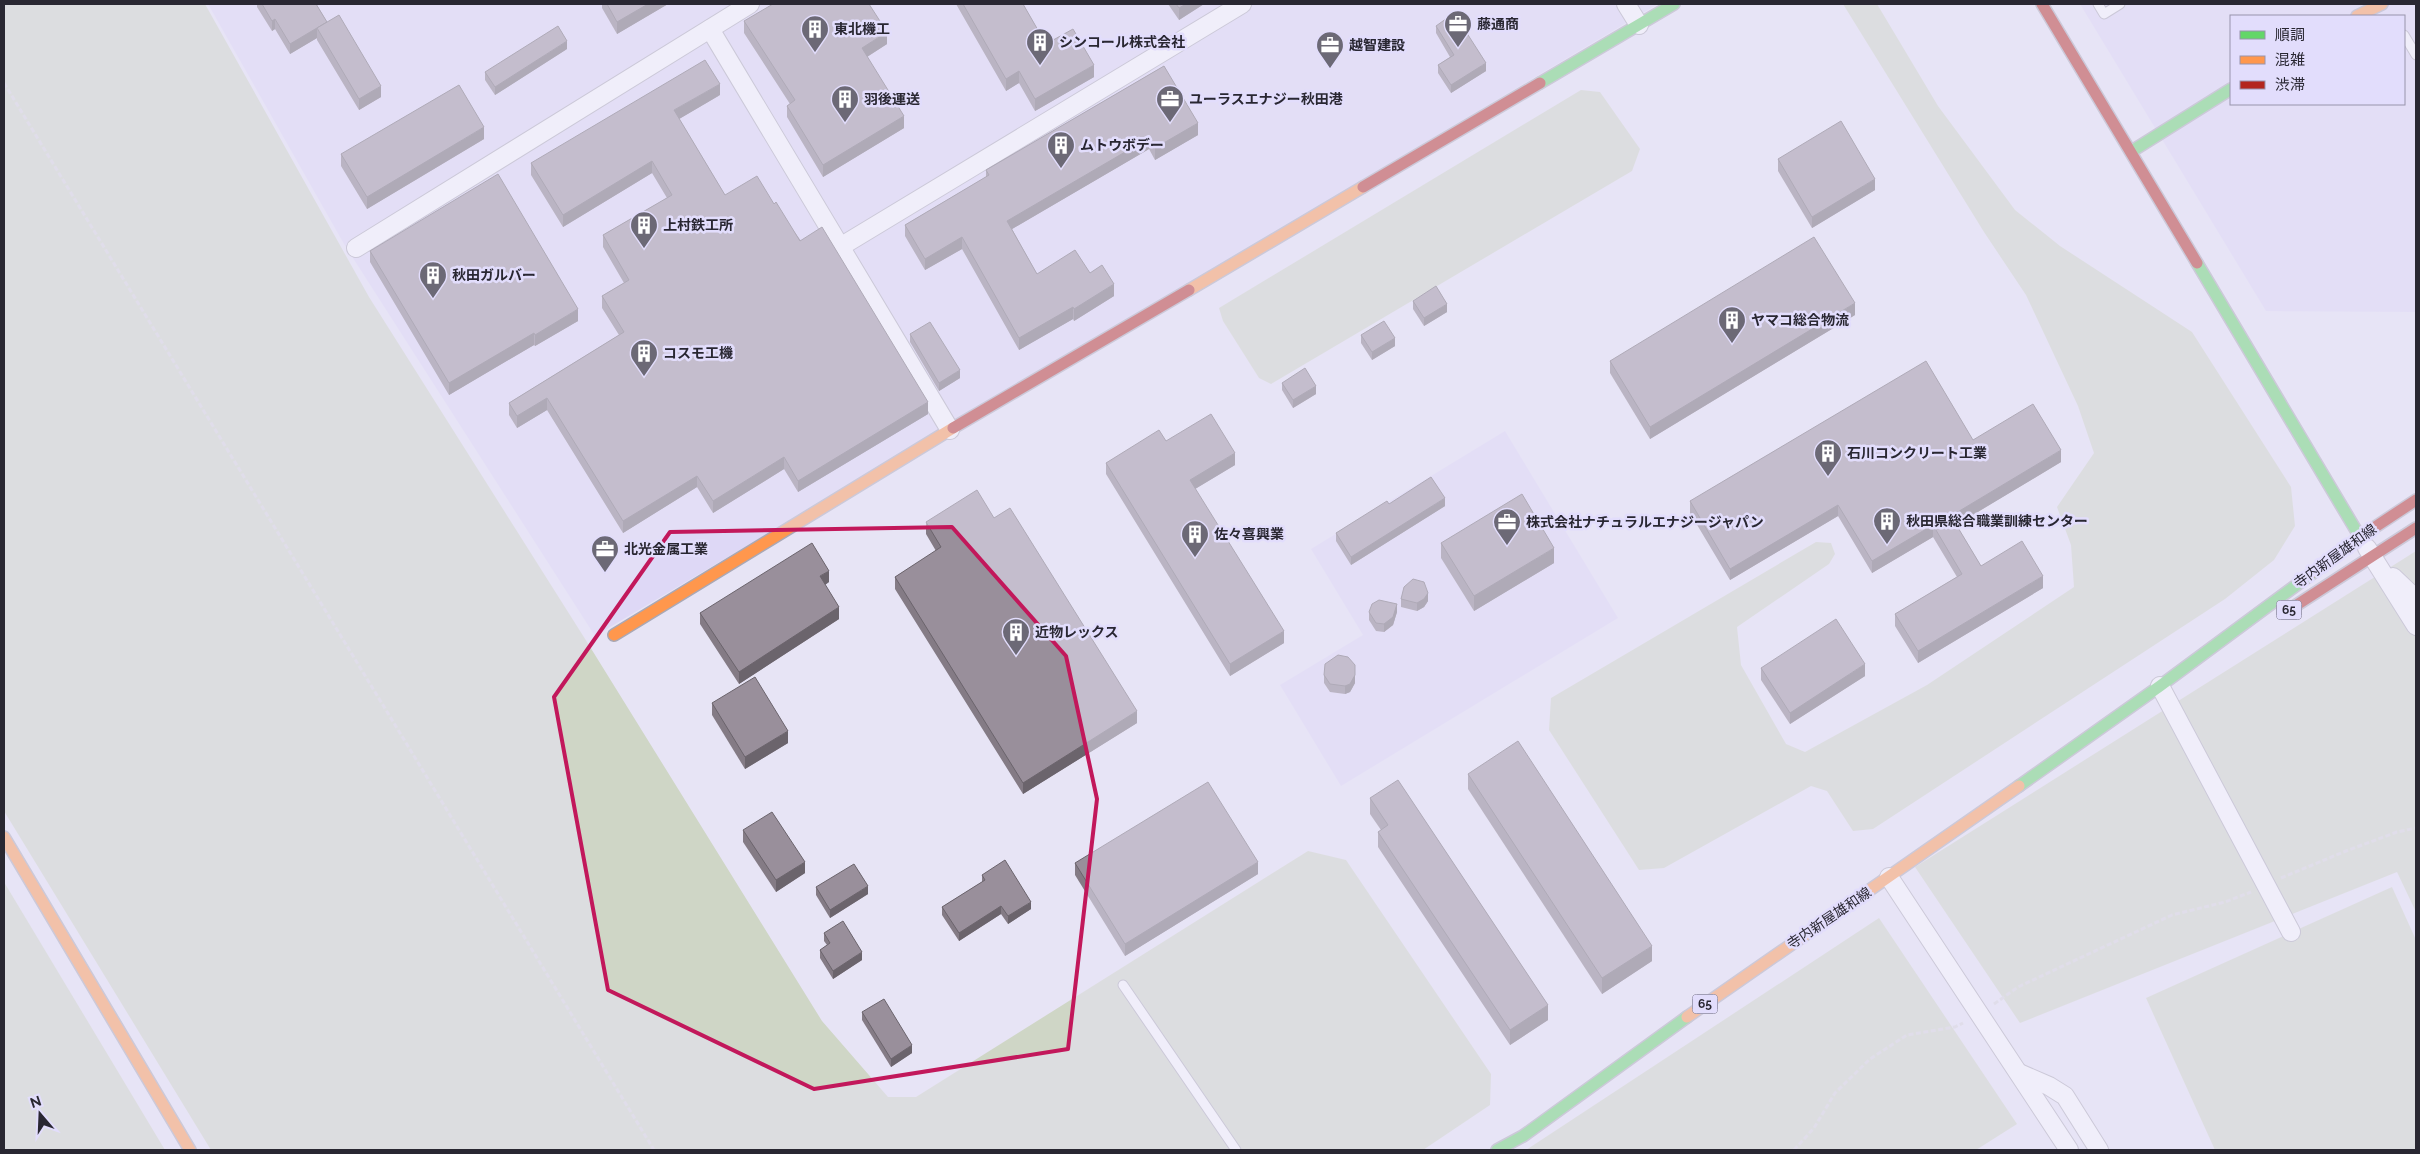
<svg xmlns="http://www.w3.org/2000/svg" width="2420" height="1154" viewBox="0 0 2420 1154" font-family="Raleway,'Noto Sans JP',sans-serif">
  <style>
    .built { fill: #ded8f6; fill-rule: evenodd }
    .green { fill: #cfd6c6 }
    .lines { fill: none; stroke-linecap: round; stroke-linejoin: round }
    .lane-casing { stroke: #aaa8b5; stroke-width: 11 }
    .street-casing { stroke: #aaa8b5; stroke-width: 20 }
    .fast-casing { stroke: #aaa8b5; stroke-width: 14 }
    .slow-casing { stroke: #aaa8b5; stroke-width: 14 }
    .jam-casing { stroke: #aaa8b5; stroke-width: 14 }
    .path { stroke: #d7d6db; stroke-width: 3; stroke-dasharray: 5 2.5; stroke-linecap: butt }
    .lane { stroke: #fbfbfe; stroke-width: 9 }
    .street { stroke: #fbfbfe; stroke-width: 18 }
    .fast { stroke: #63d668; stroke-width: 11 }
    .slow { stroke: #ff974d; stroke-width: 11 }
    .jam { stroke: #b3261e; stroke-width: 11 }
    .wall { fill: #847b85 }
    .shaded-wall { fill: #6b646c }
    .building { fill: #998f9b; stroke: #6b646c }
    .marked { fill: none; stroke: #c2185b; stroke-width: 4; stroke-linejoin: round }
    .labels { text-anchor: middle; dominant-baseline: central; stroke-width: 5; stroke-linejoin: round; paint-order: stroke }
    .shield { fill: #e2ddfc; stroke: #605e6f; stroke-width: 1 }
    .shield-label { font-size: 12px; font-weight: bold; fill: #292732 }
    .poi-label { font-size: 14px; font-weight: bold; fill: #292732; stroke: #e2ddfc; text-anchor: start }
    .street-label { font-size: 14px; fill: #292732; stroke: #e2ddfc }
  </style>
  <rect width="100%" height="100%" fill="#e7e4f5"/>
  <!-- built -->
  <g class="built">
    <polygon points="208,4 1658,4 595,636 344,244"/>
    <path d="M2080,4H2416V312L2266,311ZM2231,16H2404V104H2231Z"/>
    <polygon points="1505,431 1618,618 1341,786 1280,685 1363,635 1311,549"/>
  </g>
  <!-- green -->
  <g class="green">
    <polygon points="4,4 205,4 369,297 587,642 822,1021 888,1097 916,1097 1308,851 1346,860 1491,1074 1490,1105 1423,1150 211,1150 4,811"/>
    <polygon points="1843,4 1877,4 1938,106 2015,210 2060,246 2192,332 2291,487 2295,526 2274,560 2225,599 1873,829 1853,831 1827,791 1811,786 1664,868 1639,870 1549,730 1551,698 1816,542 1831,543 1835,554 1829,564 1737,627 1741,665 1786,744 1805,752 1927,685 2074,587 2071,545 2057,507 2094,453 2078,406 2026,295 1984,232"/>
    <polygon points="1581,90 1600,92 1640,149 1632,171 1271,384 1259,378 1223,321 1219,308"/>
    <polygon points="2416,551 2416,912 2397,872 2020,1023 1915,867"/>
    <polygon points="4,882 165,1150 4,1150"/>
    <polygon points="2392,887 2416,940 2416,1150 2215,1150 2146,998"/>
    <polygon points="1879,918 2017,1124 1976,1150 1526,1150"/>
  </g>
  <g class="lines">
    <!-- lane casing -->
    <g class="lane-casing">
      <g id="lane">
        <polyline points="2098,4 2104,14 2120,4"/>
        <polyline points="2404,35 2416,55"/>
        <polyline points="1123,985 1236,1150"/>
      </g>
    </g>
    <!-- street casing -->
    <g class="street-casing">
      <g id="street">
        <polyline points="1626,4 1639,25"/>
        <polyline points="710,29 950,430"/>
        <polyline points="840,247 1242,4"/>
        <polyline points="356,248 750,4"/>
        <polyline points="2367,548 2416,626"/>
        <polyline points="2393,577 2416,599"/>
        <polyline points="2160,686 2291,932"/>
        <polyline points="1889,877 2069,1150"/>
        <polyline points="2019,1073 2049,1086 2065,1096 2099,1150"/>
      </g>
    </g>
    <!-- fast casing -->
    <g class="fast-casing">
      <g id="fast">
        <polyline points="1540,83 1674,4"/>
        <polyline points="2132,151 2231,89"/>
        <polyline points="2197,263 2360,537"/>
        <polyline points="2019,786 2160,686 2314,572"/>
        <polyline points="1497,1150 1523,1136 1687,1017"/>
      </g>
    </g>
    <!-- slow casing -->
    <g class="slow-casing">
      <g id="slow">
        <polyline points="2357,16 2382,4"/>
        <polyline points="1189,290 1363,187"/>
        <polyline points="614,635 953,428"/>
        <polyline points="4,837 190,1150"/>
        <polyline points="1687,1017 2019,786"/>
      </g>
    </g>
    <!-- jam casing -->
    <g class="jam-casing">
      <g id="jam">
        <polyline points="2042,4 2197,263"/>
        <polyline points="1363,187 1540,83"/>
        <polyline points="953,428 1189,290"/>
        <polyline points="2314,572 2360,537 2416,500"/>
        <polyline points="2292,608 2416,528"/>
      </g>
    </g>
    <!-- path -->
    <g class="path">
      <polyline points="4,83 654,1150"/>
      <polyline points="2281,878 2346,851 2397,832 2416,828"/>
      <polyline points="1994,1004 2018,987 2172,915 2225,902 2251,892"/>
      <polyline points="1794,1150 1814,1128 1835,1093 1870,1059 1907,1035 1955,1027 1963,1023"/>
    </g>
    <!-- lane -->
    <use href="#lane" class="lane"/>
    <!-- street -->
    <use href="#street" class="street"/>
    <!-- fast -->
    <use href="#fast" class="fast"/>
    <!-- slow -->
    <use href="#slow" class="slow"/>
    <!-- jam -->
    <use href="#jam" class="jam"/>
  </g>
  <!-- wall -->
  <g class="wall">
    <polygon points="257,4 319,4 317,5 327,22 381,97 359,110 317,40 317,38 290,54 275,29 272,31 257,7"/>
    <polygon points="602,4 668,4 617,34 602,8"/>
    <polygon points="956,4 1023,4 1046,44 1094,77 1035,111 1019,83 1006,91"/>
    <polygon points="1168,4 1204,4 1179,20"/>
    <polygon points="744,21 887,44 867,57 904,128 823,177 787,117 787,106 790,104 744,33"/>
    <polygon points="1436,26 1486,71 1451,93 1438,73 1438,65 1450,57 1436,33"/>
    <polygon points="567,49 495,95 485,80 485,72"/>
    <polygon points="1164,66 1198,135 1155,160 1149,149 1012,229 1037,274 1090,273 1114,296 1074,321 1073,319 1019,350 962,249 925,270 905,236 905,225 986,177 986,170"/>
    <polygon points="720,95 679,119 725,195 774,204 928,414 798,492 784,469 713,513 697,487 623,533 547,410 517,428 509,415 509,403 619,335 602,308 602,296 624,283 603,247 603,235 667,198 652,173 563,227 531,175 531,163"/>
    <polygon points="484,139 367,209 341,166 341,154"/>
    <polygon points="1778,159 1875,190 1812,228 1778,171"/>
    <polygon points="370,251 578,321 535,346 534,345 449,395 370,262"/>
    <polygon points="1413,301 1447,312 1424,326 1413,309"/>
    <polygon points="1855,315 1650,439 1610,373 1610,361"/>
    <polygon points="910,334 960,378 939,391 910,342"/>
    <polygon points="1361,335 1395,346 1372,360 1361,343"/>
    <polygon points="1282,383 1316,394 1293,408 1282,390"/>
    <polygon points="1973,440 2061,462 1956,525 1981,566 2043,588 1918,663 1895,626 1895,614 1957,577 1933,537 1872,573 1838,516 1730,580 1690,513 1690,501"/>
    <polygon points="1166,441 1235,465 1195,489 1284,643 1230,676 1106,474 1106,463"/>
    <polygon points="1389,504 1445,506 1351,565 1336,541 1336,533"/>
    <polygon points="994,518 1137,723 1023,794 895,589 895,577 936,551 926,534 926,522"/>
    <polygon points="1441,543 1554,563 1474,611 1441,558"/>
    <polygon points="829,582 825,585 839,619 739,684 700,624 700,613"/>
    <polygon points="1401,599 1428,601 1424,607 1417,611 1401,607"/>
    <polygon points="1369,612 1397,612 1393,625 1384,632 1376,631 1369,620"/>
    <polygon points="1761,668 1865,676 1790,724 1761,680"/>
    <polygon points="1324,675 1355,683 1350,692 1345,694 1330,692 1324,683"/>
    <polygon points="712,703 788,743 745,769 712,715"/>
    <polygon points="1468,774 1652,961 1602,994 1468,789"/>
    <polygon points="1370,798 1548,1020 1510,1045 1378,847 1378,832 1381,830 1370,814"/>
    <polygon points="743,830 805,873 776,892 743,842"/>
    <polygon points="1075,863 1258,874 1125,956 1075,875"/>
    <polygon points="982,875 1031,909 1008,924 1001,914 959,941 942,915 942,907 982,882"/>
    <polygon points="816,887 868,894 830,918 816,895"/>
    <polygon points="824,933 862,960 833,979 820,958 820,950 827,945 824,941"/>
    <polygon points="862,1012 912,1053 891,1067 862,1020"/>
  </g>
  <!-- shaded-wall -->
  <g class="shaded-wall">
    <polygon points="648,4 668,4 617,34 617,22"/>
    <polygon points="1186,4 1204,4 1179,20 1179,8"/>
    <polygon points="275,19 275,29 272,31 272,21"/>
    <polygon points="327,22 327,32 317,28 317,38 290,54 290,44"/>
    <polygon points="887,32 887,44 862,60 862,48"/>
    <polygon points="567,41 567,49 495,95 495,87"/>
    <polygon points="1486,63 1486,71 1451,93 1451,85"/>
    <polygon points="1094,65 1094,77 1035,111 1035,99"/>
    <polygon points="1019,71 1019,83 1006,91 1006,79"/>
    <polygon points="720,84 720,95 674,122 674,110"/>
    <polygon points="381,86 381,97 359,110 359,99"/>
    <polygon points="904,116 904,128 823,177 823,165"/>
    <polygon points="1198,123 1198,135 1155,160 1155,148"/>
    <polygon points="484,127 484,139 367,209 367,197"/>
    <polygon points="1149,138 1149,149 1007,232 1007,221"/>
    <polygon points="652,161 652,173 563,227 563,215"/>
    <polygon points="1875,179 1875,190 1812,228 1812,217"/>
    <polygon points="962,237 962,249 925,270 925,259"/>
    <polygon points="1114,284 1114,296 1074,321 1074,309"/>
    <polygon points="1855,303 1855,315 1650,439 1650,427"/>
    <polygon points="1447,304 1447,312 1424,326 1424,318"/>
    <polygon points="1073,307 1073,319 1019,350 1019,338"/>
    <polygon points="578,309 578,321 535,346 535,335"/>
    <polygon points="534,333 534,345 449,395 449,383"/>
    <polygon points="1395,338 1395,346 1372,360 1372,352"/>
    <polygon points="960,370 960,378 939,391 939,383"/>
    <polygon points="1316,386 1316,394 1293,408 1293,400"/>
    <polygon points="547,398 547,410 517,428 517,416"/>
    <polygon points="928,402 928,414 798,492 798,481"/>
    <polygon points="2061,450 2061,462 1951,528 1951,516"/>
    <polygon points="1235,453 1235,465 1190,492 1190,480"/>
    <polygon points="784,457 784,469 713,513 713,501"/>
    <polygon points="697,476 697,487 623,533 623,521"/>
    <polygon points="1445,498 1445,506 1351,565 1351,557"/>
    <polygon points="1838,505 1838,516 1730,580 1730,569"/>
    <polygon points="1933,525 1933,537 1872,573 1872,561"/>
    <polygon points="1554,548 1554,563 1474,611 1474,596"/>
    <polygon points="829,571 829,582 820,588 820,576"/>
    <polygon points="2043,576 2043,588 1918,663 1918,651"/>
    <polygon points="1428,593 1428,601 1424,607 1417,611 1417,603"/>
    <polygon points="1397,604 1397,612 1393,625 1384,632 1384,624"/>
    <polygon points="839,607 839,619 739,684 739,672"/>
    <polygon points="1284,631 1284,643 1230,676 1230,664"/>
    <polygon points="1865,664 1865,676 1790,724 1790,713"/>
    <polygon points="1355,675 1355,683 1350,692 1345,694 1345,686"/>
    <polygon points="1137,711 1137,723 1023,794 1023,783"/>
    <polygon points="788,731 788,743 745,769 745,757"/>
    <polygon points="805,862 805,873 776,892 776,880"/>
    <polygon points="1258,862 1258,874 1125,956 1125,944"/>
    <polygon points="868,886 868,894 830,918 830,910"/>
    <polygon points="1031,902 1031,909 1008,924 1008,916"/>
    <polygon points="1001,906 1001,914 959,941 959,933"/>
    <polygon points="1652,946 1652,961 1602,994 1602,978"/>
    <polygon points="862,952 862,960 833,979 833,971"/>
    <polygon points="1548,1005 1548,1020 1510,1045 1510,1030"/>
    <polygon points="912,1045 912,1053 891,1067 891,1059"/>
  </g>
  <!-- building -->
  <g class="building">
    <polygon points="262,4 316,4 327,22 290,44 275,19 272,21"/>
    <polygon points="607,4 648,4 617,22"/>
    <polygon points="773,4 869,4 887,32 862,48 904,116 823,165 787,106 795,100 744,21"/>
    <polygon points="963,4 1023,4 1046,44 1073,29 1094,65 1035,99 1019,71 1006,79"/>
    <polygon points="1176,4 1186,4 1179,8"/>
    <polygon points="1454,13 1486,63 1451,85 1438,65 1454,55 1436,26"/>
    <polygon points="339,15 381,86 359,99 317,28"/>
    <polygon points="558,26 567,41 495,87 485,72"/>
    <polygon points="705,60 720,84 674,110 725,195 757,176 774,204 776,202 800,241 822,227 928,402 798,481 784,457 713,501 697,476 623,521 547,398 517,416 509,403 624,332 602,296 629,280 603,235 672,195 652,161 563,215 531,163"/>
    <polygon points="1164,66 1198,123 1155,148 1149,138 1007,221 1037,274 1075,250 1090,273 1102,265 1114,284 1074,309 1073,307 1019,338 962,237 925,259 905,225 989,175 986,170"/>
    <polygon points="459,85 484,127 367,197 341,154"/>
    <polygon points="1841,121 1875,179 1812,217 1778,159"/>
    <polygon points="498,174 578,309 535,335 534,333 449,383 370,251"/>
    <polygon points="1814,237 1855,303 1650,427 1610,361"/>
    <polygon points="1436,286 1447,304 1424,318 1413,301"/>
    <polygon points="1384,321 1395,338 1372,352 1361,335"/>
    <polygon points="930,322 960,370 939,383 910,334"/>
    <polygon points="1926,361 1973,440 2033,404 2061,450 1951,516 1981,566 2022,541 2043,576 1918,651 1895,614 1962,574 1933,525 1872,561 1838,505 1730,569 1690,501"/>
    <polygon points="1305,368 1316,386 1293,400 1282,383"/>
    <polygon points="1211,414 1235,453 1190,480 1284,631 1230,664 1106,463 1159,430 1166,441"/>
    <polygon points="1431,477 1445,498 1351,557 1336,533 1387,501 1389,504"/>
    <polygon points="977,490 994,518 1010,508 1137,711 1023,783 895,577 941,547 926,522"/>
    <polygon points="1522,494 1554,548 1474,596 1441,543"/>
    <polygon points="812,543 829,571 820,576 839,607 739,672 700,613"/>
    <polygon points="1413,579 1424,582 1428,593 1424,599 1417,603 1401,599 1404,587"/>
    <polygon points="1379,600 1397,604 1393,617 1384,624 1376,623 1369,612 1372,604"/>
    <polygon points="1836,619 1865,664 1790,713 1761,668"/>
    <polygon points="1338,655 1348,657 1355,665 1355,675 1350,684 1345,686 1330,684 1324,675 1325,664"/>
    <polygon points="755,677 788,731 745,757 712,703"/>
    <polygon points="1518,741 1652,946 1602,978 1468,774"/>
    <polygon points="1398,780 1548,1005 1510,1030 1378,832 1388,825 1370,798"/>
    <polygon points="1208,782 1258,862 1125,944 1075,863"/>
    <polygon points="772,812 805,862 776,880 743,830"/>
    <polygon points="1005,860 1031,902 1008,916 1001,906 959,933 942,907 985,880 982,875"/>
    <polygon points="854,864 868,886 830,910 816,887"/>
    <polygon points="843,921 862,952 833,971 820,950 830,943 824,933"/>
    <polygon points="884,999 912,1045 891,1059 862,1012"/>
  </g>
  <!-- marked area -->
  <path d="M0 0H2420V1154H0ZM952,527L1066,656L1097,799L1068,1049L814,1089L608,990L554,697L670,532Z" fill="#e7e4f5" fill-opacity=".55" fill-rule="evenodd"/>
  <path class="marked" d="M952,527L1066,656L1097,799L1068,1049L814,1089L608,990L554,697L670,532Z"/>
  <!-- icons -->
  <defs>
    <g id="office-pin" transform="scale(1.4375)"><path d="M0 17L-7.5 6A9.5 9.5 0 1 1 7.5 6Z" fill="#6c6976" stroke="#e2ddfc"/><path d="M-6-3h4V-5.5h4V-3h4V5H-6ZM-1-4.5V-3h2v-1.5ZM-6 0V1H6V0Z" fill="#fff"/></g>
    <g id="building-pin" transform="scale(1.4375)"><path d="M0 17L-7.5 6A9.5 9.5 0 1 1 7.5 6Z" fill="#6c6976" stroke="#e2ddfc"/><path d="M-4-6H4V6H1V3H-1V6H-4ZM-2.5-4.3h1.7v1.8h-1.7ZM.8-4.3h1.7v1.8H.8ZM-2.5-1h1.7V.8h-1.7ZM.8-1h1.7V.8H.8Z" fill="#fff"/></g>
  </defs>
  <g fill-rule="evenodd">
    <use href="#office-pin" x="1458" y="24"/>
    <use href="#building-pin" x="815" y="29"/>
    <use href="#building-pin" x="1040" y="42"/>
    <use href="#office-pin" x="1330" y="45"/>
    <use href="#building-pin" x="845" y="99"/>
    <use href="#office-pin" x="1170" y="99"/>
    <use href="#building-pin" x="1061" y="145"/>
    <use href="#building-pin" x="644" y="225"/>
    <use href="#building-pin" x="433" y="275"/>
    <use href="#building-pin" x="1732" y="320"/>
    <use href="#building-pin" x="644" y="353"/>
    <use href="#building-pin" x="1828" y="453"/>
    <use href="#building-pin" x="1887" y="521"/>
    <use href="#office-pin" x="1507" y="522"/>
    <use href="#building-pin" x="1195" y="534"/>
    <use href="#office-pin" x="605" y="549"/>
    <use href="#building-pin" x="1016" y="632"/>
  </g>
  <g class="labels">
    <!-- shield labels -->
    <g class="shield">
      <rect x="2276.5" y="600.5" width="25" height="19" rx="4"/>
      <rect x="1692.5" y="994.5" width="25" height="19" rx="4"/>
    </g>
    <g class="shield-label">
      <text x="2289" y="610">65</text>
      <text x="1705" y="1004">65</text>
    </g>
    <!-- poi labels -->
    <g class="poi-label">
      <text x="1477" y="24">藤通商</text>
      <text x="834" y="29">東北機工</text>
      <text x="1059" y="42">シンコール株式会社</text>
      <text x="1349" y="45">越智建設</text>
      <text x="864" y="99">羽後運送</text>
      <text x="1189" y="99">ユーラスエナジー秋田港</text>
      <text x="1080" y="145">ムトウボデー</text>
      <text x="663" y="225">上村鉄工所</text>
      <text x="452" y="275">秋田ガルバー</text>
      <text x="1751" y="320">ヤマコ総合物流</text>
      <text x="663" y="353">コスモ工機</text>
      <text x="1847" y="453">石川コンクリート工業</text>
      <text x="1906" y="521">秋田県総合職業訓練センター</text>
      <text x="1526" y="522">株式会社ナチュラルエナジージャパン</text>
      <text x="1214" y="534">佐々喜興業</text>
      <text x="624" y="549">北光金属工業</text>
      <text x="1035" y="632">近物レックス</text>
    </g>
    <!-- street labels -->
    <g class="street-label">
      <text transform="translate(2335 556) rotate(-36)">寺内新屋雄和線</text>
      <text transform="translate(1829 918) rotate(-34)">寺内新屋雄和線</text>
    </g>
  </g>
  <!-- border -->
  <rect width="2420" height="1154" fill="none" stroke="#292732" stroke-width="10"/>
  <!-- legend -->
  <rect x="2230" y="15" width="175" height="90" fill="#e2ddfc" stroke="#9894ab"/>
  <rect x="2240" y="31" width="25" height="8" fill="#63d668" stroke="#9894ab"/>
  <text x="2275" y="40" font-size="15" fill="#292732">順調</text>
  <rect x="2240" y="56" width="25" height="8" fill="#ff974d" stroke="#9894ab"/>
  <text x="2275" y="65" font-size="15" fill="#292732">混雑</text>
  <rect x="2240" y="81" width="25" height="8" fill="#b3261e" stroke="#9894ab"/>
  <text x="2275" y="90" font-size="15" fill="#292732">渋滞</text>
  <!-- north arrow -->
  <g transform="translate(40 1114) rotate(341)" stroke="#e2ddfc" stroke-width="4" paint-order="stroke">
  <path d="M0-4L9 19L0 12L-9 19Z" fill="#292732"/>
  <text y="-8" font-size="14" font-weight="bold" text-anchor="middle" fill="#292732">N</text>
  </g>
</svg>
